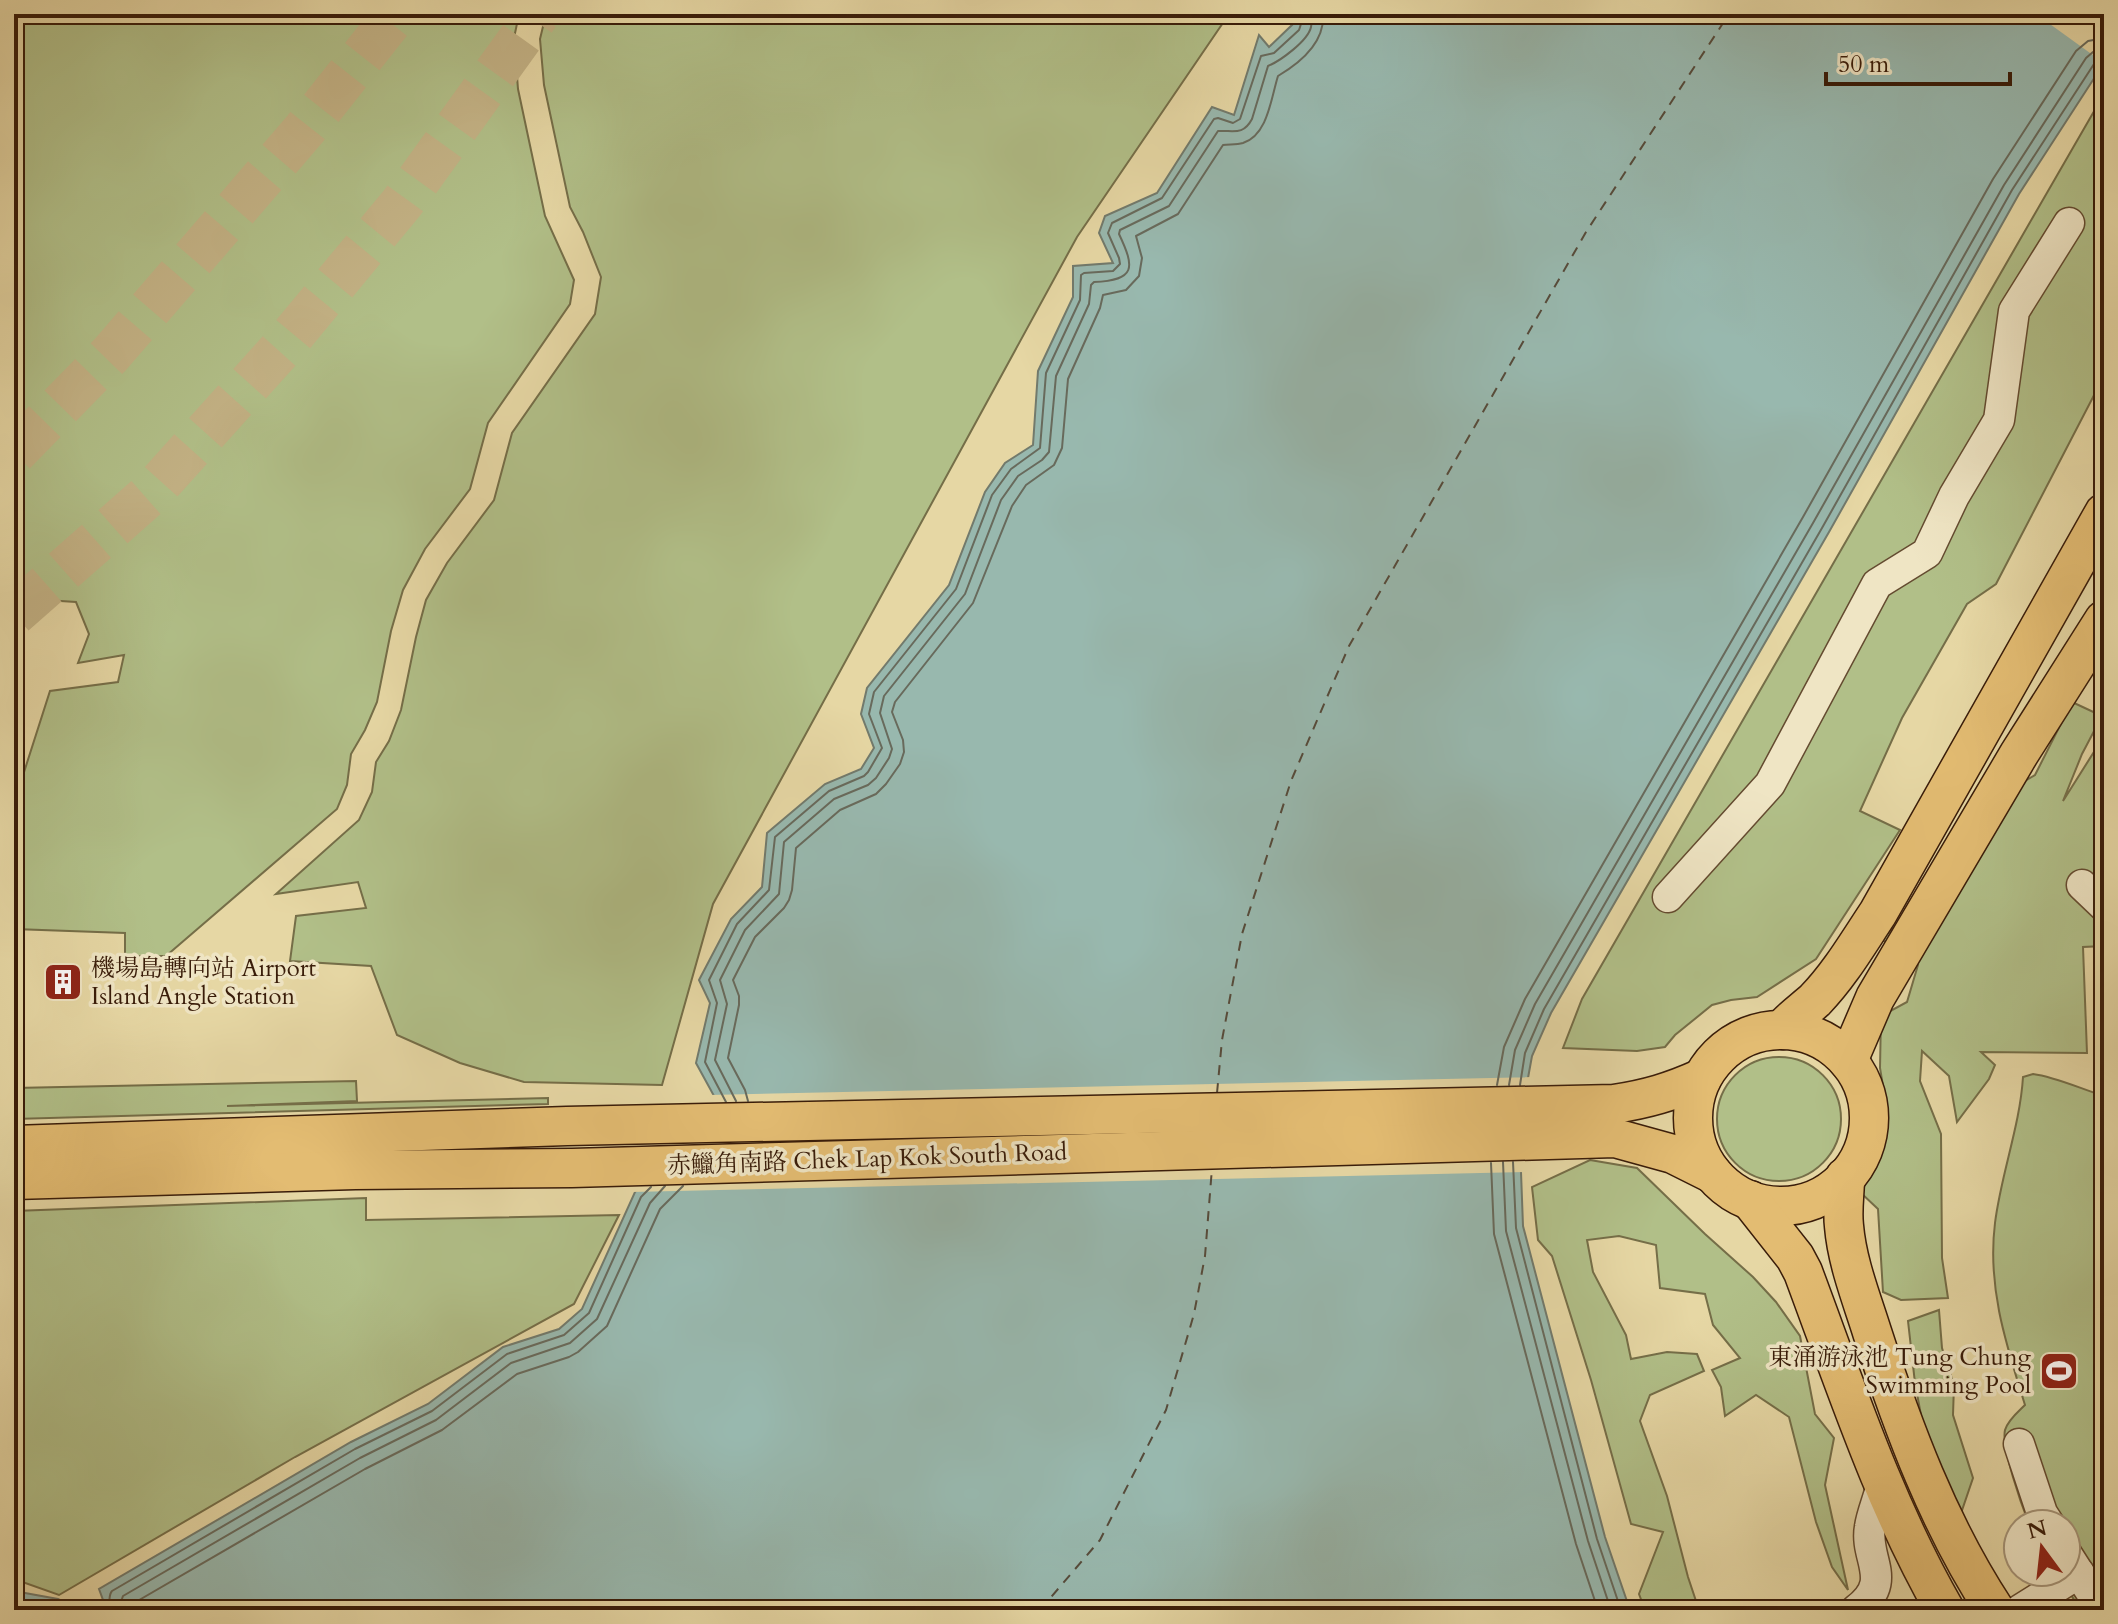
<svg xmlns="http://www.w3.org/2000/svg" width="2118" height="1624" viewBox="0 0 2118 1624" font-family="Cardo,'Noto Serif TC',serif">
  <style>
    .green { fill: #b1bf88; stroke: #756e48; stroke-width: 2 }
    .water { fill: #98b8ae; stroke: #727a6c; stroke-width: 2 }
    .pier { fill: #e6d7a4 }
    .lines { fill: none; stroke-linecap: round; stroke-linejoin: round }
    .shore { stroke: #686a5c; stroke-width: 2 }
    .ferry { stroke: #564b3b; stroke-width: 2; stroke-dasharray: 10 8; stroke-linecap: butt }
    .highway-tunnel { stroke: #c3b285; stroke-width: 44; stroke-dasharray: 44 22; stroke-linecap: butt }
    .minor-casing { stroke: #644b30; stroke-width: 33 }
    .major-casing { stroke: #391c09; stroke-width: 41 }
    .minor { stroke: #efe5c4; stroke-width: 30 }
    .major { stroke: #e3bc72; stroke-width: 38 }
    .labels { text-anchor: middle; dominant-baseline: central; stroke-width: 7; stroke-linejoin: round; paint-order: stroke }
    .poi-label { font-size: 24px; fill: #391c09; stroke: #efe5c4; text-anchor: start }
    .street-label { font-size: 24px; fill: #391c09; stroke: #efe5c4 }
  </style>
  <rect width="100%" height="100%" fill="#e6d7a4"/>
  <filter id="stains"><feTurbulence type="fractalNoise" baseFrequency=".0025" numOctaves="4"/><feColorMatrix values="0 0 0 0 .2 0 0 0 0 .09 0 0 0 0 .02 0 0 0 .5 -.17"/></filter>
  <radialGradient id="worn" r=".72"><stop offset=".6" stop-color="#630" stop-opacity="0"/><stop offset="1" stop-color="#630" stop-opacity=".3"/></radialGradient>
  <!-- green -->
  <g class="green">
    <polygon points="14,14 519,14 514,38 518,89 545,216 574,280 570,304 488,423 470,489 425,549 403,590 391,631 377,702 365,730 351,754 347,785 337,809 166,956 125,956 125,933 14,929 14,795 17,794 50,691 118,682 124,655 78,663 89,634 76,602 14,598"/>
    <polygon points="546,14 1229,14 1077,237 713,904 662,1085 524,1082 460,1063 397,1035 371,966 290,961 296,916 366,908 358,882 276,894 359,820 372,792 376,762 389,741 401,710 416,637 426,600 447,563 494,500 512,433 595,314 601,277 583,232 570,207 544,85 540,39"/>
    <polygon points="2104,94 2104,376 1996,584 1967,604 1902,718 1860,811 1900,830 1816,959 1757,997 1731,1000 1712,1005 1675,1035 1665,1047 1637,1051 1563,1048 1582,999"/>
    <polygon points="2072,702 2102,716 2082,754 2063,801 2104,736 2104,946 2083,947 2087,1053 1981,1052 1995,1065 1989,1079 1957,1122 1949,1076 1922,1051 1920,1081 1941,1134 1942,1258 1948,1298 1901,1300 1883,1292 1878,1209 1861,1193 1876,1154 1884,1092 1880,1068 1881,1016 1907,1002 1918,965 1881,939 1911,912 1979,808 2035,775"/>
    <circle cx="1779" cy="1119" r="62"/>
    <path d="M2033,1074C2056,1077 2081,1089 2104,1096V1610H2084L2076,1603L2057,1572H2066V1524H2029C2022,1506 2001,1447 2005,1430C2008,1420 2018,1412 2025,1405C2006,1344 1987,1287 1995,1223C2001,1174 2020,1126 2023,1077Z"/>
    <polygon points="356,1081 357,1101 227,1106 548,1098 548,1104 14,1119 14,1088"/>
    <polygon points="1590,1160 1637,1168 1705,1234 1753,1277 1776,1302 1800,1336 1815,1414 1834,1438 1825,1485 1848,1590 1832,1567 1816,1522 1789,1417 1756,1395 1725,1416 1721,1387 1712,1370 1740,1358 1713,1325 1705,1294 1660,1288 1656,1245 1619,1236 1587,1240 1593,1272 1626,1335 1631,1359 1667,1352 1697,1354 1704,1371 1650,1395 1640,1421 1667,1496 1688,1577 1699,1610 1645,1610 1639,1594 1663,1532 1631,1524 1591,1380 1552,1256 1538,1240 1532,1187"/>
    <polygon points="366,1198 366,1220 619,1215 574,1304 295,1457 59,1595 14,1579 14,1211"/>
    <polygon points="1939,1310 1942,1348 1954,1385 1953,1415 1973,1478 1958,1522 1926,1442 1915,1383 1908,1321"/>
  </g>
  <!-- water -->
  <g class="water">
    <polygon points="1292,14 2104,14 2104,63 2019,194 1829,532 1551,1013 1532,1056 1528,1078 1521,1172 1523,1226 1605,1537 1630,1610 97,1610 103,1600 99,1589 351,1442 428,1404 503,1347 559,1329 582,1309 635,1192 719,1105 696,1063 710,1003 699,980 731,919 762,887 767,833 825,784 861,769 874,748 861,714 867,688 949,585 985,492 1005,463 1033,445 1038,371 1073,297 1073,266 1113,263 1099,233 1105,216 1157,193 1212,107 1234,115 1259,35 1269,47 1293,24"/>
    <polygon points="14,1591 58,1599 79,1610 14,1610"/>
  </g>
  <!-- pier -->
  <g class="pier">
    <polygon points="2036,14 2104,14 2104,62 2090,53"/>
    <polygon points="1532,1077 1525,1172 631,1192 714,1104 709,1095"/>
  </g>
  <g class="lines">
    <!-- shore -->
    <g class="shore">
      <polyline points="1497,1085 1504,1047 1525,999 1803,517 1993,179 2076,51 2088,41 2104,38"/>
      <polyline points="1509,1085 1515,1050 1535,1004 1813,523 2004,185 2086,58 2093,52 2104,50"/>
      <polyline points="1520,1085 1525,1053 1544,1009 1822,528 2012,190 2094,64 2098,60 2104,60"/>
      <path d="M736,1101L715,1060L727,1004L720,980L745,930L779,894L784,842L834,799L868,785L876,778L889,758L892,749L880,713L884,696L965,594L1001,500L1018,476L1042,460L1049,452L1056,376L1089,304L1091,285L1094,282C1136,280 1135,268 1119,234L1120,230L1169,206L1218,131C1233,130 1243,136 1252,119L1268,66C1280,61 1308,41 1311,27C1312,23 1311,18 1311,14"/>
      <path d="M748,1101L745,1090L728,1058L739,1005V996L733,980L755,937L784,908L789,900L792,890L796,848L840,810L876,794L886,784L900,764L904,752L903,740L892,712L895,702L973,603L1012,506L1026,485L1054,465L1062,448L1068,379L1100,308L1103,295L1126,290L1139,276L1142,258L1136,236L1178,214L1223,145C1229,144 1236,145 1243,143C1268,135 1271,98 1278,76C1300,63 1325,42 1323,14"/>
      <polyline points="726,1102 705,1062 717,1003 709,980 737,924 769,890 775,837 829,791 864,776 868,772 882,748 869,714 874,692 956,589 992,495 1011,469 1040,448 1046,373 1080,300 1081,275 1084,273 1113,271 1120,264 1119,258 1108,233 1112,223 1162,198 1214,119 1218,118 1233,123 1240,119 1261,56 1274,53 1299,30 1301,24 1300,14"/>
      <polyline points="1503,1162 1506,1231 1588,1541 1611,1610"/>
      <polyline points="1513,1162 1516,1228 1597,1539 1621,1610"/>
      <polyline points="1491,1163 1494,1234 1576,1544 1598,1610"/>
      <path d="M107,1610C111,1602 108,1595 112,1591L355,1449L432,1411L507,1354L564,1335L589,1313L641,1197L651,1187"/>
      <polyline points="118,1610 123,1596 360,1458 436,1420 511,1363 570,1343 597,1319 650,1203 665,1186"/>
      <polyline points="131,1610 134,1603 365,1469 442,1430 517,1374 569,1357 578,1352 607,1326 660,1209 683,1186"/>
    </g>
    <!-- ferry -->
    <g class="ferry">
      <polyline points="1217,1093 1222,1040 1242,934 1291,781 1349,646 1586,232 1729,14"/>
      <polyline points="1040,1610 1100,1540 1166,1410 1194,1314 1205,1256 1212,1168"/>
    </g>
    <!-- highway-tunnel -->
    <g class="highway-tunnel">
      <polyline points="14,453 110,355 305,129 396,14"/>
      <polyline points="14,614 150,494 280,350 402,203 538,14"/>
    </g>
    <!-- minor casing -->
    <g class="minor-casing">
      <g id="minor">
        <polyline points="2082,885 2104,906"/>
        <polyline points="1668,897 1770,784 1877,584 1927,553 1954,496 1999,420 2014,311 2069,223"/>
        <polyline points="2019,1444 2042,1513 2049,1524"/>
        <polyline points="2066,1553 2091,1592 2104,1602"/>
        <path d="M1856,1610C1895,1581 1864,1559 1870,1527C1872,1513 1879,1498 1882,1484"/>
        <polyline points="2020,1610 2079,1573"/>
      </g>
    </g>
    <!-- major casing -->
    <g class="major-casing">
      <g id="major">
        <path d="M1782,1030C1792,1018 1804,1010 1815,1000C1840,974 1858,943 1878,913L2104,513"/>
        <circle cx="1781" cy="1118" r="88"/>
        <polyline points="1848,1061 1875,998 2019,754 2104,620"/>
        <path d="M14,1145L567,1126L1614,1104C1647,1099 1671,1092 1702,1078"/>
        <path d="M1845,1177C1845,1193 1842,1210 1844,1226C1847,1262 1861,1297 1872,1332C1903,1428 1939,1525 1995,1610"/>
        <polyline points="14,1180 355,1170 572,1168 1615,1138 1673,1154 1713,1174"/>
        <path d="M1750,1200L1795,1257L1803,1272C1846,1387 1884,1504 1945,1610"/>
      </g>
    </g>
    <!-- minor -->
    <use href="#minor" class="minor"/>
    <!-- major -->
    <use href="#major" class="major"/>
  </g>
  <!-- icons -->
  <defs>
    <g id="building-square" transform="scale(2)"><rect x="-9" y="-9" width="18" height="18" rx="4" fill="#8f2418" stroke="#efe5c4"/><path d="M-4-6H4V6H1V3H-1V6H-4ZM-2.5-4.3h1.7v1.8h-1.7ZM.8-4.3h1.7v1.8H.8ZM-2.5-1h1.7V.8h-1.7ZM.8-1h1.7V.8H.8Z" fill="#fff"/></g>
    <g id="stadium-square" transform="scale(2)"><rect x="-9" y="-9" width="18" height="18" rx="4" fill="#8f2418" stroke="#efe5c4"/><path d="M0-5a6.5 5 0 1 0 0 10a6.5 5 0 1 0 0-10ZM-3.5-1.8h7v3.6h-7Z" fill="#fff"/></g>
  </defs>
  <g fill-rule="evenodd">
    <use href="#building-square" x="63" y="982"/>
    <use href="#stadium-square" x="2059" y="1371"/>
  </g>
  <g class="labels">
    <!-- poi labels -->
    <g class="poi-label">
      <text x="91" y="968">機場島轉向站 Airport<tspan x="91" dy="28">Island Angle Station</tspan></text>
      <text x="2031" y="1357" text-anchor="end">東涌游泳池 Tung Chung<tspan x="2031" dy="28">Swimming Pool</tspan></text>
    </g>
    <!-- street labels -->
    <g class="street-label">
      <text transform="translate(867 1159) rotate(-2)">赤鱲角南路 Chek Lap Kok South Road</text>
    </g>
  </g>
  <!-- margin -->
  <rect width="2118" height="1624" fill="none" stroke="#e6d7a4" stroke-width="48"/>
  <rect x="16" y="16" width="2086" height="1592" fill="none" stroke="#391c09" stroke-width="4"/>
  <rect x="24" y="24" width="2070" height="1576" fill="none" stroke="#391c09" stroke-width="2"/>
  <!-- north arrow -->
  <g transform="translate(2042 1548) rotate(345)"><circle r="38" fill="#efe5c4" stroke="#a69579" stroke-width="2"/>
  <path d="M0-6L14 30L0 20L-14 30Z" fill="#8f2418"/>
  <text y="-12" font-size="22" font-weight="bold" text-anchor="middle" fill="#391c09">N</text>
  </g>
  <!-- scale -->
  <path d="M1826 72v12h184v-12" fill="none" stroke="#391c09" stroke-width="4"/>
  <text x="1838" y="72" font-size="24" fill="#391c09" stroke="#efe5c4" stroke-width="6" paint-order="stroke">50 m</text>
  <rect width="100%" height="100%" filter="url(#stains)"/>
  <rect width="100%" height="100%" fill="url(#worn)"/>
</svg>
